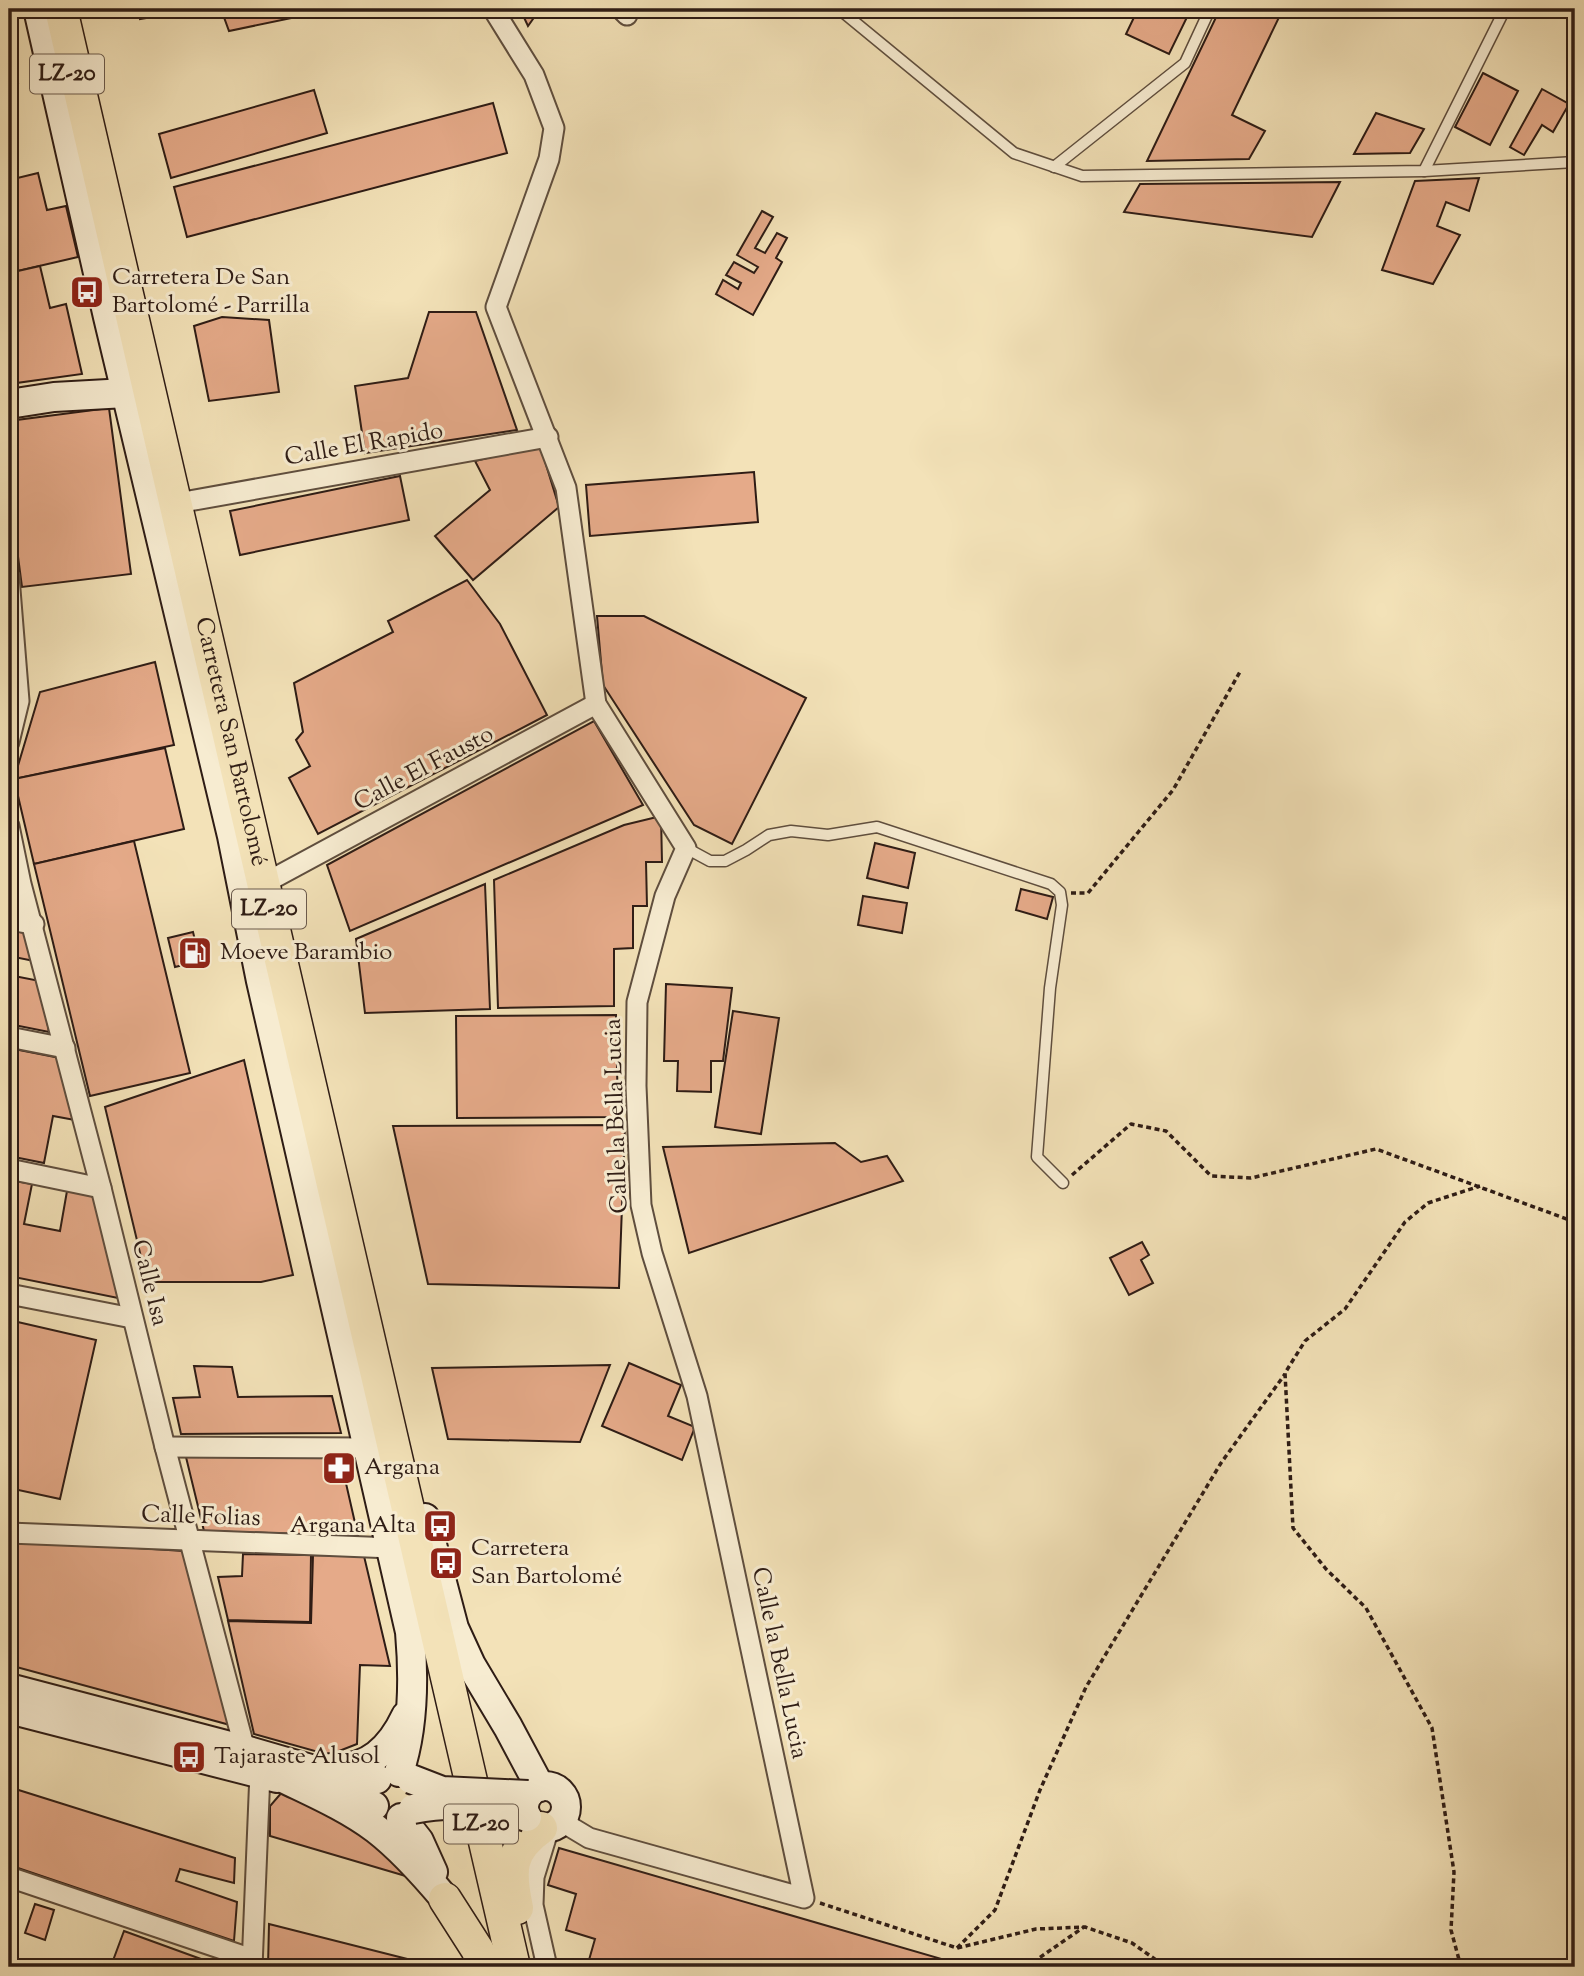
<svg xmlns="http://www.w3.org/2000/svg" width="1584" height="1976" viewBox="0 0 1584 1976" font-family="'Sorts Mill Goudy',serif">
  <style>
    .building { fill: #e5aa89; stroke: #2e1c15; stroke-width: 2 }
    .lines { fill: none; stroke-linecap: round; stroke-linejoin: round }
    .lane-casing { stroke: #5f4e3e; stroke-width: 13 }
    .street-casing { stroke: #5f4e3e; stroke-width: 23 }
    .secondary-casing { stroke: #2e1c15; stroke-width: 32 }
    .primary-casing { stroke: #2e1c15; stroke-width: 35 }
    .path { stroke: #2e1c15; stroke-width: 3.5; stroke-dasharray: 5 3.5; stroke-linecap: butt }
    .lane { stroke: #f7ecd1; stroke-width: 10 }
    .street { stroke: #f7ecd1; stroke-width: 19 }
    .secondary { stroke: #f7ecd1; stroke-width: 28 }
    .primary { stroke: #f3e2b8; stroke-width: 32 }
    .secondary-bridge-casing { stroke: #2e1c15; stroke-width: 32; stroke-linecap: butt }
    .secondary-bridge { stroke: #f7ecd1; stroke-width: 28 }
    .labels { text-anchor: middle; dominant-baseline: central; stroke-width: 6; stroke-linejoin: round; paint-order: stroke }
    .shield { fill: #f7ecd1; stroke: #6a5a4d; stroke-width: 2 }
    .shield-label { font-size: 23px; font-weight: bold; fill: #2e1c15 }
    .poi-label { font-size: 24px; fill: #2e1c15; stroke: #f7ecd1; text-anchor: start }
    .street-label { font-size: 24px; fill: #2e1c15; stroke: #f7ecd1 }
  </style>
  <rect width="100%" height="100%" fill="#f3e2b8"/>
  <filter id="stains"><feTurbulence type="fractalNoise" baseFrequency=".00286" numOctaves="4"/><feColorMatrix values="0 0 0 0 .2 0 0 0 0 .09 0 0 0 0 .02 0 0 0 .5 -.17"/></filter>
  <radialGradient id="worn" r=".72"><stop offset=".6" stop-color="#630" stop-opacity="0"/><stop offset="1" stop-color="#630" stop-opacity=".3"/></radialGradient>
  <!-- building -->
  <g class="building">
    <polygon points="138,9 199,9 140,19"/>
    <polygon points="221,9 335,9 229,31"/>
    <polygon points="520,9 540,9 528,26"/>
    <polygon points="1138,9 1191,9 1169,54 1126,34"/>
    <polygon points="1220,9 1283,9 1232,115 1265,131 1249,159 1147,161"/>
    <polygon points="9,45 18,83 9,86"/>
    <polygon points="1483,73 1518,91 1490,145 1455,127"/>
    <polygon points="1542,89 1569,104 1553,132 1542,125 1524,155 1510,147"/>
    <polygon points="314,90 327,133 171,178 159,134"/>
    <polygon points="493,103 507,153 187,237 174,187"/>
    <polygon points="1376,113 1424,129 1410,153 1354,154"/>
    <polygon points="38,173 47,210 66,206 78,257 9,273 9,180"/>
    <polygon points="1479,178 1469,211 1446,202 1437,226 1460,235 1433,284 1382,270 1415,181"/>
    <polygon points="1340,182 1312,237 1124,212 1140,184"/>
    <polygon points="762,211 773,217 755,248 765,253 777,233 787,238 776,258 782,262 753,315 716,294 723,280 738,289 741,283 726,275 734,262 754,273 758,267 737,255"/>
    <polygon points="40,266 50,308 66,304 82,374 9,384 9,273"/>
    <polygon points="429,312 476,312 517,430 365,453 355,386 408,378"/>
    <polygon points="222,317 269,320 279,392 209,401 194,326"/>
    <polygon points="109,408 131,574 22,587 9,488 9,421"/>
    <polygon points="540,445 559,507 473,580 435,536 490,490 475,461"/>
    <polygon points="754,472 758,522 590,536 586,485"/>
    <polygon points="400,476 409,520 240,555 230,511"/>
    <polygon points="467,580 500,624 547,715 318,834 289,778 310,766 296,740 303,732 294,683 393,632 388,621"/>
    <polygon points="597,616 644,616 806,698 732,844 694,825 603,685"/>
    <polygon points="155,662 174,745 14,779 40,692"/>
    <polygon points="594,721 643,805 350,931 327,865"/>
    <polygon points="165,748 184,829 34,864 14,779"/>
    <polygon points="661,816 662,862 646,862 647,906 633,906 633,948 614,949 614,1006 498,1008 494,880 624,825"/>
    <polygon points="134,841 190,1073 90,1096 34,864"/>
    <polygon points="875,843 915,853 908,888 867,878"/>
    <polygon points="485,884 490,1009 365,1013 356,939"/>
    <polygon points="1021,889 1053,897 1047,919 1016,910"/>
    <polygon points="863,896 907,903 902,933 858,925"/>
    <polygon points="9,930 30,934 34,961 9,956"/>
    <polygon points="193,932 200,961 175,967 168,938"/>
    <polygon points="9,975 40,981 49,1032 9,1024"/>
    <polygon points="666,984 732,988 723,1061 711,1061 711,1092 677,1091 678,1061 664,1061"/>
    <polygon points="733,1011 779,1018 761,1134 715,1127"/>
    <polygon points="616,1015 618,1117 457,1118 456,1016"/>
    <polygon points="9,1048 60,1058 80,1121 53,1116 44,1163 9,1156"/>
    <polygon points="244,1060 293,1275 261,1282 147,1282 105,1107"/>
    <polygon points="625,1125 619,1288 428,1284 393,1126"/>
    <polygon points="835,1143 861,1162 887,1156 903,1181 689,1253 663,1147"/>
    <polygon points="10,1180 32,1184 24,1224 60,1231 67,1191 94,1196 118,1298 9,1276"/>
    <polygon points="1142,1242 1149,1255 1141,1260 1153,1283 1129,1295 1110,1258"/>
    <polygon points="9,1320 96,1340 60,1499 9,1488"/>
    <polygon points="629,1363 681,1385 668,1416 695,1427 682,1460 602,1426"/>
    <polygon points="610,1365 580,1442 448,1439 432,1368"/>
    <polygon points="194,1366 232,1367 238,1397 332,1396 341,1433 181,1434 173,1398 200,1397"/>
    <polygon points="185,1453 340,1457 358,1536 204,1531"/>
    <polygon points="9,1540 184,1551 230,1725 9,1665"/>
    <polygon points="243,1554 311,1555 310,1622 228,1620 218,1577 242,1576"/>
    <polygon points="313,1555 364,1556 390,1666 360,1665 357,1744 329,1755 254,1734 228,1621 311,1623"/>
    <polygon points="9,1787 235,1858 234,1883 180,1869 176,1881 237,1902 234,1941 9,1865"/>
    <polygon points="283,1791 342,1812 409,1877 270,1836 270,1806"/>
    <polygon points="559,1848 952,1962 949,1967 587,1967 595,1939 566,1930 576,1894 548,1885"/>
    <polygon points="35,1904 54,1910 45,1940 25,1933"/>
    <polygon points="269,1924 439,1967 268,1967"/>
    <polygon points="124,1931 223,1967 116,1967 111,1966"/>
  </g>
  <g class="lines">
    <!-- lane casing -->
    <g class="lane-casing">
      <g id="lane">
        <polyline points="839,9 1014,153 1082,176 1424,171 1575,162"/>
        <polyline points="1054,167 1185,63 1210,9"/>
        <polyline points="1424,171 1505,9"/>
        <polyline points="686,848 710,861 725,861 746,850 769,835 791,831 828,835 877,827 1051,884 1060,892 1062,905 1050,988 1037,1157 1063,1183"/>
      </g>
    </g>
    <!-- street casing -->
    <g class="street-casing">
      <g id="street">
        <polyline points="493,9 534,75 554,128 549,159 496,307 566,488 596,704 686,848 665,896 637,1002 636,1086 641,1205 652,1253 697,1396 804,1898 589,1838 569,1826 564,1818"/>
        <polyline points="621,9 627,15"/>
        <polyline points="189,501 548,437"/>
        <polyline points="9,577 19,701 9,742"/>
        <polyline points="9,826 21,884 101,1188 165,1447 245,1750"/>
        <polyline points="276,877 596,704"/>
        <polyline points="9,920 34,924"/>
        <polyline points="9,1037 65,1048"/>
        <polyline points="9,1169 101,1188"/>
        <polyline points="9,1294 132,1318"/>
        <polyline points="165,1447 368,1448"/>
        <polyline points="9,1533 392,1548"/>
        <polyline points="9,1877 252,1959"/>
        <polyline points="252,1967 260,1773"/>
        <polyline points="547,1967 533,1905 534,1877 549,1828"/>
      </g>
    </g>
    <!-- secondary casing -->
    <g class="secondary-casing">
      <g id="secondary">
        <path d="M38,9L108,317L232,836L261,981L410,1632C414,1678 414,1728 399,1772"/>
        <polyline points="9,404 54,397 126,393"/>
        <polyline points="425,1518 454,1628 471,1665 508,1727 540,1787"/>
        <polyline points="9,1688 245,1750 352,1781 363,1783 377,1779"/>
        <polyline points="9,1709 277,1778"/>
        <path d="M331,1768C368,1771 391,1748 406,1716"/>
        <path d="M285,1779C316,1794 348,1808 376,1829C402,1849 424,1874 445,1899"/>
        <circle cx="545" cy="1807" r="21"/>
        <polyline points="330,1791 359,1798 374,1806"/>
        <polyline points="401,1818 419,1841 433,1872"/>
      </g>
    </g>
    <!-- primary casing -->
    <g class="primary-casing">
      <g id="primary">
        <path id="s1" d="M61,9L514,1967"/>
        <polyline points="445,1899 477,1949 486,1967"/>
        <path d="M517,1908C509,1870 509,1851 541,1828"/>
      </g>
    </g>
    <!-- path -->
    <g class="path">
      <polyline points="1071,893 1088,893 1173,790 1241,670"/>
      <polyline points="1072,1175 1131,1124 1166,1131 1211,1176 1251,1178 1376,1149 1575,1222"/>
      <polyline points="820,1903 957,1948 1036,1929 1085,1927 1132,1943 1166,1967"/>
      <polyline points="957,1948 995,1910 1040,1790 1086,1687 1221,1463 1285,1374"/>
      <polyline points="1026,1967 1084,1927"/>
      <polyline points="1461,1967 1451,1930 1454,1872 1432,1728 1366,1608 1326,1569 1293,1528 1285,1373 1305,1341 1345,1309 1405,1222 1428,1203 1480,1186"/>
    </g>
    <!-- lane -->
    <use href="#lane" class="lane"/>
    <!-- street -->
    <use href="#street" class="street"/>
    <!-- secondary -->
    <use href="#secondary" class="secondary"/>
    <!-- primary -->
    <use href="#primary" class="primary"/>
    <!-- secondary-bridge casing -->
    <g class="secondary-bridge-casing">
      <g id="secondary-bridge">
        <polyline points="411,1779 442,1791 528,1795"/>
        <path d="M413,1809C453,1801 489,1804 527,1817"/>
      </g>
    </g>
    <!-- secondary-bridge -->
    <use href="#secondary-bridge" class="secondary-bridge"/>
  </g>
  <!-- icons -->
  <defs>
    <g id="bus-square" transform="scale(1.75)"><rect x="-9" y="-9" width="18" height="18" rx="4" fill="#8f2418" stroke="#f7ecd1"/><path d="M-5-6H5V4H4V6H2V4H-2V6H-4V4H-5ZM-3.5-4V0h7V-4ZM-3.5 1.2v1.5H-2V1.2ZM2 1.2v1.5H3.5V1.2Z" fill="#fff"/></g>
    <g id="fuel-square" transform="scale(1.75)"><rect x="-9" y="-9" width="18" height="18" rx="4" fill="#8f2418" stroke="#f7ecd1"/><path d="M-5.5-6h7V0h2V4h1.3V-2.5L3-4.5l.8-.8L6-3V5H2.5V1h-1V6h-7ZM-4.2-4.7v3.2H.2V-4.7Z" fill="#fff"/></g>
    <g id="pharmacy-square" transform="scale(1.75)"><rect x="-9" y="-9" width="18" height="18" rx="4" fill="#8f2418" stroke="#f7ecd1"/><path d="M-2-6h4v4h4v4h-4v4h-4v-4h-4v-4h4Z" fill="#fff"/></g>
  </defs>
  <g fill-rule="evenodd">
    <use href="#bus-square" x="87" y="292"/>
    <use href="#fuel-square" x="195" y="953"/>
    <use href="#pharmacy-square" x="339" y="1468"/>
    <use href="#bus-square" x="440" y="1526"/>
    <use href="#bus-square" x="446" y="1563"/>
    <use href="#bus-square" x="189" y="1757"/>
  </g>
  <g class="labels">
    <!-- shield labels -->
    <g class="shield">
      <rect x="30" y="54.5" width="74" height="39" rx="5"/>
      <rect x="232" y="889.5" width="74" height="39" rx="5"/>
      <rect x="444" y="1804.5" width="74" height="39" rx="5"/>
    </g>
    <g class="shield-label">
      <text x="67" y="74">LZ-20</text>
      <text x="269" y="909">LZ-20</text>
      <text x="481" y="1824">LZ-20</text>
    </g>
    <!-- poi labels -->
    <g class="poi-label">
      <text x="112" y="278">Carretera De San<tspan x="112" dy="28">Bartolomé - Parrilla</tspan></text>
      <text x="220" y="953">Moeve Barambio</text>
      <text x="364" y="1468">Argana</text>
      <text x="416" y="1526" text-anchor="end">Argana Alta</text>
      <text x="471" y="1549">Carretera<tspan x="471" dy="28">San Bartolomé</tspan></text>
      <text x="214" y="1757">Tajaraste Alusol</text>
    </g>
    <!-- street labels -->
    <g class="street-label">
      <text transform="translate(364 445) rotate(-10)">Calle El Rapido</text>
      <text stroke="none"><textPath href="#s1" startOffset="752">Carretera San Bartolomé</textPath></text>
      <text transform="translate(424 769) rotate(-28)">Calle El Fausto</text>
      <text transform="translate(617 1116) rotate(-92)">Calle la Bella Lucia</text>
      <text transform="translate(149 1283) rotate(76)">Calle Isa</text>
      <text transform="translate(201 1517) rotate(2)">Calle Folias</text>
      <text transform="translate(779 1663) rotate(78)">Calle la Bella Lucia</text>
    </g>
  </g>
  <!-- margin -->
  <rect width="1584" height="1976" fill="none" stroke="#f3e2b8" stroke-width="35"/>
  <rect x="10" y="10" width="1563" height="1955" fill="none" stroke="#2e1c15" stroke-width="3.5"/>
  <rect x="18" y="18" width="1549" height="1941" fill="none" stroke="#2e1c15" stroke-width="2"/>
  <rect width="100%" height="100%" filter="url(#stains)"/>
  <rect width="100%" height="100%" fill="url(#worn)"/>
</svg>
